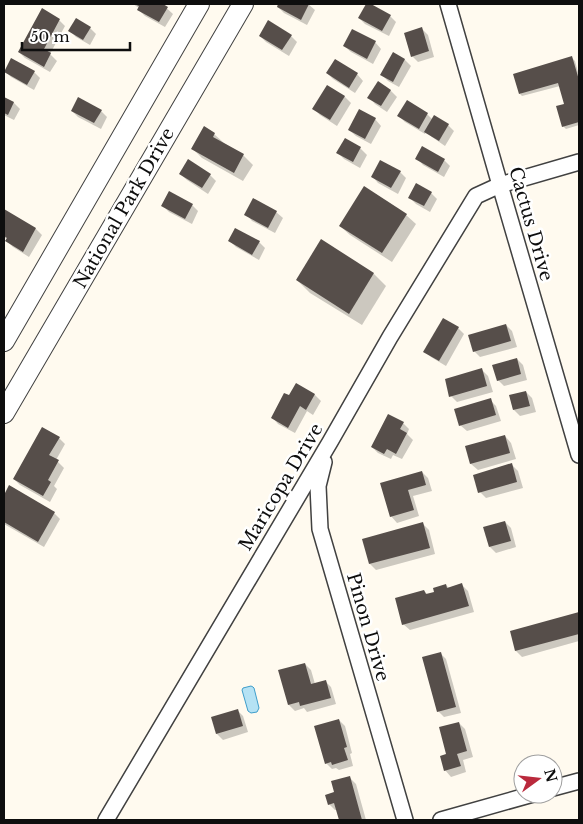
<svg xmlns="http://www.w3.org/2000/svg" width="583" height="824" viewBox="0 0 583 824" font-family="'Libre Baskerville',serif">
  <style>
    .water { fill: #b5e2f4; stroke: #3e9dca }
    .shadow { fill: #0003 }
    .building { fill: #564e4a }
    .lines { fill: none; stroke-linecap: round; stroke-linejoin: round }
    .minor-casing { stroke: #414141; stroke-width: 18 }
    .tertiary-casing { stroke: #414141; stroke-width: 22 }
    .minor { stroke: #fff; stroke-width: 15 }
    .tertiary { stroke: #fff; stroke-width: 20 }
    .labels { text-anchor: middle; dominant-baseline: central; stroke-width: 5; stroke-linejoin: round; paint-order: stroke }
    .street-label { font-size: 18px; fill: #0e0e0e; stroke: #fff }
  </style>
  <rect width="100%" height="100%" fill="#fffaef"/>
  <!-- water -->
  <polygon class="water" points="251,686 253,687 254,688 259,708 257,712 251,713 248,711 242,690 243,688"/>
  <!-- shadow -->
  <g class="shadow">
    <polygon points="133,4 162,4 173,14 165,27 145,16 138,9 139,8"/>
    <polygon points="280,4 308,4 315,10 307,25 284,13 278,7"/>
    <polygon points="367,4 390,16 396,22 389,36 365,24 359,18"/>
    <polygon points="59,20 65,26 50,54 57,61 50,72 25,58 19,52"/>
    <polygon points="90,28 96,34 90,45 76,37 70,31"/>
    <polygon points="421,28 428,35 434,57 418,62 412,56"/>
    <polygon points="260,36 291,36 297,42 289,56 266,42"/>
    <polygon points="375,42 381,49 373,64 351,52 344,46"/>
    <polygon points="393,54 405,60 411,66 399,87 388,81 382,75"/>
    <polygon points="572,58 575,61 579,76 579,125 566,129 563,126 565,105 560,86 522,96 520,94"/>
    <polygon points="335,60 357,74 363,81 355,93 333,79 327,73"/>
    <polygon points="5,71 34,72 40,78 34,90 11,77"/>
    <polygon points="378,83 391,91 397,97 387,112 375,104 369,97"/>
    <polygon points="328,86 345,97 351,103 337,126 320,115 314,109"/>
    <polygon points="4,98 14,103 20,109 14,120 4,115"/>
    <polygon points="72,111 101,111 107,117 101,129 78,117"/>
    <polygon points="427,114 433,120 448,125 454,131 445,146 432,137 426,132 425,134 405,122 399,116"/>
    <polygon points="375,119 381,126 371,144 356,136 349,130"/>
    <polygon points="214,134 224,143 243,155 253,165 243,181 202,158 193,149"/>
    <polygon points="345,140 360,148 367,155 360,168 344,159 338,153"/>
    <polygon points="417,158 444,160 450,166 444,177 423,165"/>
    <polygon points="400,172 406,178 398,194 378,183 372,176"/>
    <polygon points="180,174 210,175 216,181 208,194 187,180"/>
    <polygon points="431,193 437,199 430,212 416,204 410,198"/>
    <polygon points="254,200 276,212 283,218 275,233 252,221 246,214"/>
    <polygon points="192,205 198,211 192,224 169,212 163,206"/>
    <polygon points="4,211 36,229 42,235 29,257 13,247 7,241 8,240 4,237"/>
    <polygon points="406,215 416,224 392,262 350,235 340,226"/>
    <polygon points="230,241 259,242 265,248 259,260 236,247"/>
    <polygon points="374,274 386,286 362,325 310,293 297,280"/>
    <polygon points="506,325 512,331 517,347 480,357 474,351"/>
    <polygon points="458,328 464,334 446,366 431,357 425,351"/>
    <polygon points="517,359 523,365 527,380 504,386 498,380"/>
    <polygon points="482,370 488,376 493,392 457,402 451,396"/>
    <polygon points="296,385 315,395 321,401 313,415 307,411 295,433 278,424 272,417 289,397"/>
    <polygon points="526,392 532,398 536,412 520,416 514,410"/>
    <polygon points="490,400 496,406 501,421 467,431 460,425"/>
    <polygon points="403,423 409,429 407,434 413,440 402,459 393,455 391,459 378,453 372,447"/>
    <polygon points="505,436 511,443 516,459 478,470 471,464 467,447"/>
    <polygon points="59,438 65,444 56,460 64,468 54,486 57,489 50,502 20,485 14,479"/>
    <polygon points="512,465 518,471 523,488 486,498 480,492"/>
    <polygon points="422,472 428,478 432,491 413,496 419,516 397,523 391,516 382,484"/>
    <polygon points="10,486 54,513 60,519 44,547 4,524 4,497"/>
    <polygon points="505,522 511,528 516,547 496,553 490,547 485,528"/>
    <polygon points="423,524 429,530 435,554 376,570 370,564 364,540"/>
    <polygon points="446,585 449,588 462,585 468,591 474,612 410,630 403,624 424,591 428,595 436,593"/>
    <polygon points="579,614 579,641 522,657 516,651 511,632"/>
    <polygon points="440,653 446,659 461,713 444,717 438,711"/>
    <polygon points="305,664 311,670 315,684 325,681 331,687 336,704 307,712 304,708 295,711 289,705 280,671"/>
    <polygon points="237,710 243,716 248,732 223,740 217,734 212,718"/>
    <polygon points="339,720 345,726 352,753 350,754 353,766 339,770 336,768 332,769 326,763"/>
    <polygon points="459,723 465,729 473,757 463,760 466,772 451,777 445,770 448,755"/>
    <polygon points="350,778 356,784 366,820 340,820 337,810 335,810 329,804 336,793"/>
  </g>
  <!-- building -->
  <g class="building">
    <polygon points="134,4 163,4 168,7 159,22 137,10 139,6"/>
    <polygon points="278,4 309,4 301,20 277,7"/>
    <polygon points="366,4 371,4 391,15 382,31 358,18"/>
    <polygon points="42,8 60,19 44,49 51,53 44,67 18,52"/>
    <polygon points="76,18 91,27 83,40 68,31"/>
    <polygon points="268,20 292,35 282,50 259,36"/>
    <polygon points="422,27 429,51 411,57 404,33"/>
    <polygon points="352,29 376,41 367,59 343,46"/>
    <polygon points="393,52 405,59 393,82 380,75"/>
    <polygon points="572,56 579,80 579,122 562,127 556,106 564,104 558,83 519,94 513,74"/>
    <polygon points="11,58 35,71 27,85 4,72"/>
    <polygon points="335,59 358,73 349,88 326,73"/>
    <polygon points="378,81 391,90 381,106 367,98"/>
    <polygon points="327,85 345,96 330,120 312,109"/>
    <polygon points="4,97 14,102 8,115 4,113"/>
    <polygon points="78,97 102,110 94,123 71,111"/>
    <polygon points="407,100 428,113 419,129 397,116"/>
    <polygon points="359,109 376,118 365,139 348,130"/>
    <polygon points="434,115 449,124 439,141 424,132"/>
    <polygon points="204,126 215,133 213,137 244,154 234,173 191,149"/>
    <polygon points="345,138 361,147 353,162 336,153"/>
    <polygon points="422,146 445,159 438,172 415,159"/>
    <polygon points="188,159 211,174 202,188 179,174"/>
    <polygon points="380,160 401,171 391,188 371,177"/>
    <polygon points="416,183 432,192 424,206 408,198"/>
    <polygon points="364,186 407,214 382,253 339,226"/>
    <polygon points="169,191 193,204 185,219 161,206"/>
    <polygon points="253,198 277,211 268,228 244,215"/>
    <polygon points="4,209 36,228 23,252 5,241 7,238 4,236"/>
    <polygon points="235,228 260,241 252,255 228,241"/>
    <polygon points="321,239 374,273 349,314 296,280"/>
    <polygon points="443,318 459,327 439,361 423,352"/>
    <polygon points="506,324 511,341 473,352 468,335"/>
    <polygon points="517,358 521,374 497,381 492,365"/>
    <polygon points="482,368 487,386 449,397 445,379"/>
    <polygon points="296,383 315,394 306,410 300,406 288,428 271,418 284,393 289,395"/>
    <polygon points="526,391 530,406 513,410 509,395"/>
    <polygon points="491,398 496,415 459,426 454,409"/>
    <polygon points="388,414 404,422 400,429 407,433 396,454 387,449 384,454 371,447"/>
    <polygon points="42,427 60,437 49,455 59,460 48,480 51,482 43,496 13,479"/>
    <polygon points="505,435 510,453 470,464 465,446"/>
    <polygon points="512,463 517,482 478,493 473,475"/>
    <polygon points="422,471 426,485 408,490 414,510 390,517 380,483"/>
    <polygon points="9,485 55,512 38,542 4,522 4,495"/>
    <polygon points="505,521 511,541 489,547 483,527"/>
    <polygon points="423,522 430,548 369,564 362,539"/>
    <polygon points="462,583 469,606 402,625 395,598 424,590 426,594 434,592 433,588 446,584 447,588"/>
    <polygon points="579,612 579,634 515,651 510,631"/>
    <polygon points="441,652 456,707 437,712 422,657"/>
    <polygon points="305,663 311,684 326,680 331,698 300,706 299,702 288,705 278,670"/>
    <polygon points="238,709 243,726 216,734 211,717"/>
    <polygon points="339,719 347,747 344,748 348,760 332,765 331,762 325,764 314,726"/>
    <polygon points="459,722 467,751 457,754 461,766 444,771 440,756 446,754 439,727"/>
    <polygon points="350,776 362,820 339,820 334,803 328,805 325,795 334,792 331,781"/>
  </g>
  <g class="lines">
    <!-- minor casing -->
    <g class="minor-casing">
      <g id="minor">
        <polyline points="448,4 500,185 579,455"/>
        <polyline points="324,462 318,486 320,529 405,820"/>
        <polyline points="553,788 579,781"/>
        <polyline points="106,820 330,442 390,337 476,196 500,185 579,162"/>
        <polyline points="441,820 533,794"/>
      </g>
    </g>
    <!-- tertiary casing -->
    <g class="tertiary-casing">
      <g id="tertiary">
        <polyline points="4,341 199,4"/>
        <polyline points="4,413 243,4"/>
      </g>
    </g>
    <!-- minor -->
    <use href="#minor" class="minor"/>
    <!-- tertiary -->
    <use href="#tertiary" class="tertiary"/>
  </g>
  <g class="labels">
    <!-- street labels -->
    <g class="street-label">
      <text transform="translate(124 208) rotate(-60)">National Park Drive</text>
      <text transform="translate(531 224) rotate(74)">Cactus Drive</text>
      <text transform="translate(281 487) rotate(-59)">Maricopa Drive</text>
      <text transform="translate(368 627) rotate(74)">Pinon Drive</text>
    </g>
  </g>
  <!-- border -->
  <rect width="583" height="824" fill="none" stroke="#0e0e0e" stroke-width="10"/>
  <!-- north arrow -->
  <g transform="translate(538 779) rotate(75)"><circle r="24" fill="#ffffff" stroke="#9f9f9f"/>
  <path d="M0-4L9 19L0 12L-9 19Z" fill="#ba293c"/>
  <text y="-8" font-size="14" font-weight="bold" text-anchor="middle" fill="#0e0e0e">N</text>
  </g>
  <!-- scale -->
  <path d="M22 42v8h108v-8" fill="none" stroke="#0e0e0e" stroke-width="2.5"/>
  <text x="30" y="42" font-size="15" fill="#0e0e0e" stroke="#ffffff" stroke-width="4" paint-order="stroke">50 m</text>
</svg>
